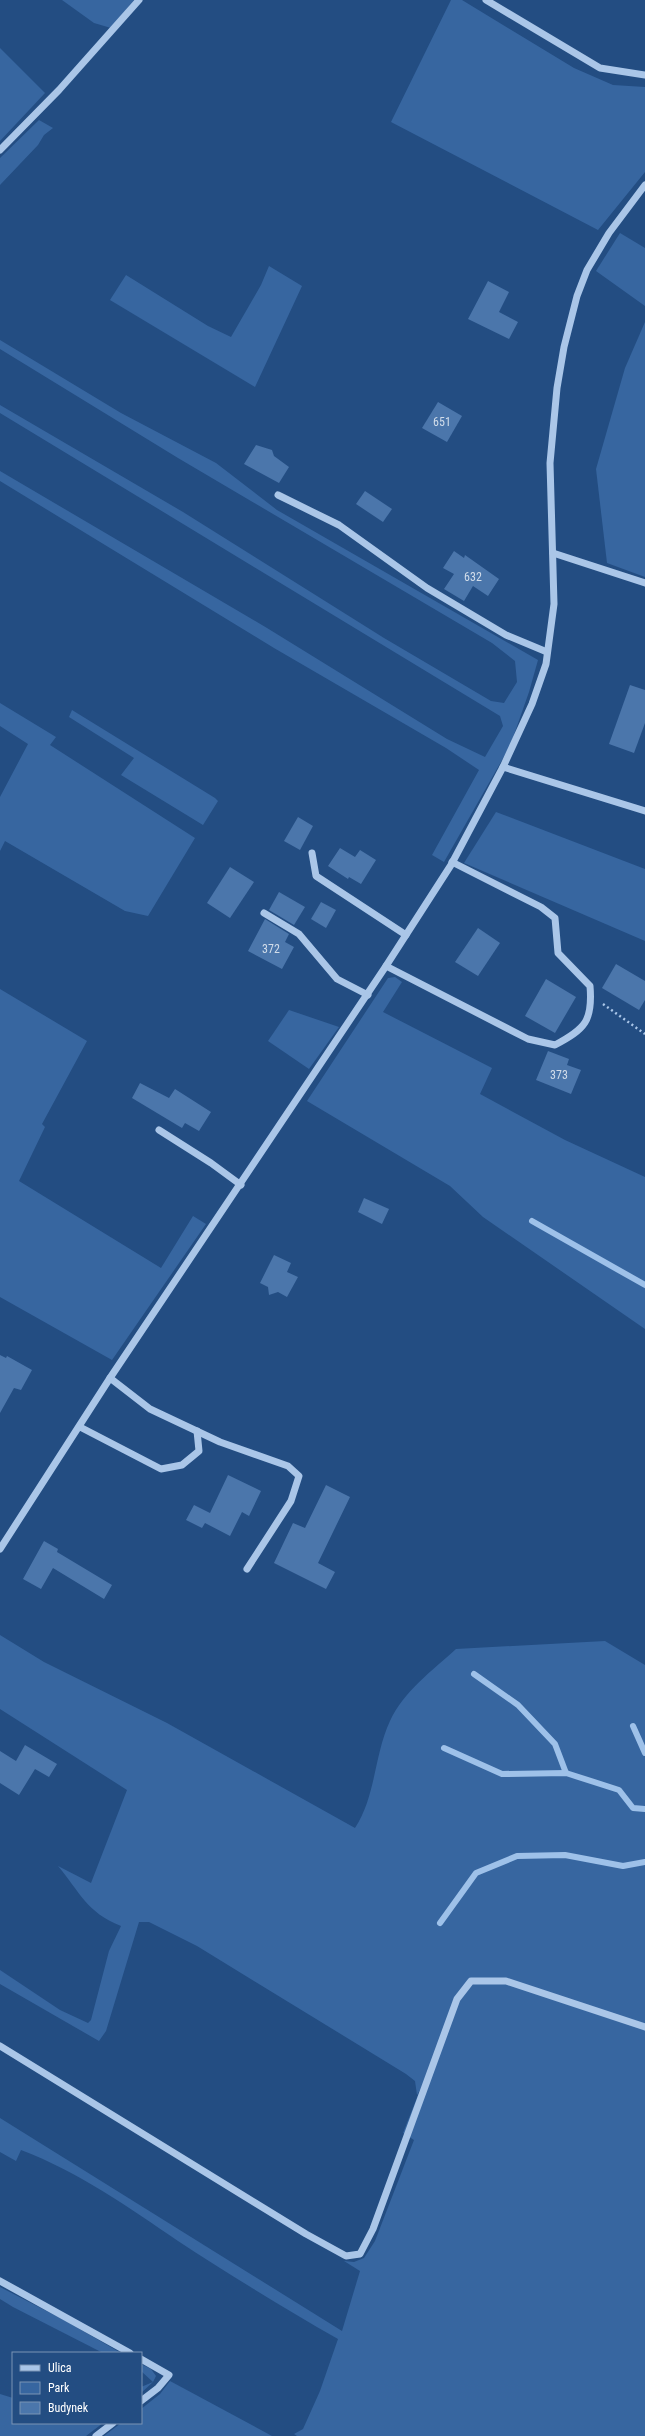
<svg xmlns="http://www.w3.org/2000/svg" width="645" height="2436" viewBox="0 0 645 2436" font-family="'Roboto Condensed',sans-serif">
  <style>
    .green { fill: #3766a0 }
    .lines { fill: none; stroke-linecap: round; stroke-linejoin: round }
    .stream { stroke: #9ec1e9; stroke-width: 6 }
    .building { fill: #4b76ab }
    .path { stroke: #aac6e8; stroke-width: 2.5; stroke-dasharray: 2 3; stroke-linecap: butt }
    .minor { stroke: #aac6e8; stroke-width: 7 }
    .labels { text-anchor: middle; dominant-baseline: central; stroke-width: 3.5; stroke-linejoin: round; paint-order: stroke }
    .number-label { font-size: 12px; fill: #d2ddea }
  </style>
  <rect width="100%" height="100%" fill="#234d82"/>
  <!-- green -->
  <g class="green">
    <polygon points="62,0 134,0 111,28 94,23"/>
    <polygon points="451,0 462,0 574,68 613,85 645,87 645,172 598,230 391,122"/>
    <polygon points="0,48 45,93 0,141"/>
    <polygon points="39,120 53,128 44,135 38,145 0,185 0,158"/>
    <polygon points="620,233 645,248 645,306 596,271"/>
    <polygon points="269,266 302,286 255,387 110,300 126,275 208,326 231,337 261,285"/>
    <polygon points="645,322 645,577 607,563 596,469 625,368"/>
    <polygon points="0,340 121,413 216,463 277,510 538,660 529,692 510,746 444,862 432,855 479,770 446,748 274,648 0,481 0,471 267,628 447,739 485,757 503,726 500,716 0,413 0,405 183,512 384,638 491,701 504,703 517,682 515,661 492,643 178,458 0,349"/>
    <polygon points="0,703 56,737 50,745 195,838 148,916 125,911 5,841 0,851 0,797 28,744 0,726"/>
    <polygon points="72,710 215,798 218,801 203,825 121,775 134,758 69,717"/>
    <polygon points="496,812 645,869 645,941 464,863"/>
    <polygon points="395,977 402,982 383,1012 492,1068 480,1094 565,1140 645,1177 645,1329 483,1217 450,1186 307,1101 388,978"/>
    <polygon points="0,989 87,1041 42,1124 45,1127 19,1181 161,1268 193,1216 206,1224 112,1360 0,1297"/>
    <polygon points="289,1010 339,1027 309,1069 268,1041"/>
    <path d="M0,1635L44,1662L167,1723L355,1828C376,1796 374,1755 390,1721C403,1692 433,1670 456,1649L605,1641L645,1665V2436H297L294,2434L303,2429L320,2391L338,2339C284,2308 230,2275 178,2241C128,2207 79,2172 21,2150L16,2161L0,2152V2118L342,2331L360,2271L344,2261L354,2262L364,2258L375,2241L414,2140L403,2133L420,2090L417,2095L415,2081L406,2074L197,1946L149,1922H139L106,2031L99,2041L0,1984V1970L60,2010L88,2023L91,2020L109,1951L121,1926C86,1912 80,1892 58,1866L91,1883L127,1790L0,1709Z"/>
    <polygon points="0,2287 64,2320 121,2353 103,2353 13,2307 0,2299"/>
    <polygon points="141,2364 151,2369 156,2376 153,2382 141,2393 141,2387 153,2382 141,2371"/>
    <polygon points="170,2381 272,2436 104,2436 121,2423 141,2423 141,2409 160,2394"/>
    <polygon points="0,2394 13,2398 13,2423 103,2423 86,2436 0,2436"/>
  </g>
  <g class="lines">
    <!-- stream -->
    <g class="stream">
      <polyline points="532,1221 645,1285"/>
      <polyline points="474,1674 518,1705 555,1744 566,1773"/>
      <polyline points="633,1726 645,1753"/>
      <polyline points="444,1748 502,1774 566,1773 619,1790 633,1808 645,1809"/>
      <polyline points="440,1923 476,1873 517,1856 565,1855 623,1866 645,1862"/>
    </g>
  </g>
  <!-- building -->
  <g class="building">
    <polygon points="488,281 509,292 499,312 518,322 509,339 468,319"/>
    <polygon points="438,402 462,416 447,442 422,428"/>
    <polygon points="256,445 272,450 274,456 289,467 279,483 244,464"/>
    <polygon points="365,491 392,509 383,522 356,504"/>
    <polygon points="454,551 464,558 465,555 499,579 488,596 473,586 464,601 444,589 454,574 443,568"/>
    <polygon points="630,685 645,690 645,723 634,753 609,744"/>
    <polygon points="298,817 313,826 300,850 284,841"/>
    <polygon points="340,848 355,857 360,850 376,860 361,884 349,877 348,879 328,866"/>
    <polygon points="230,867 254,882 230,918 207,903"/>
    <polygon points="279,892 305,907 294,925 269,910"/>
    <polygon points="321,902 336,910 326,928 311,919"/>
    <polygon points="265,919 289,934 285,942 294,947 282,969 248,951"/>
    <polygon points="478,928 500,943 478,976 455,962"/>
    <polygon points="616,964 645,981 645,1000 639,1010 602,988"/>
    <polygon points="546,979 576,997 555,1033 525,1016"/>
    <polygon points="548,1051 569,1059 567,1065 581,1070 571,1094 536,1080"/>
    <polygon points="140,1083 169,1098 175,1089 211,1112 199,1131 185,1123 182,1128 132,1098"/>
    <polygon points="364,1198 389,1209 382,1224 358,1212"/>
    <polygon points="274,1255 291,1263 287,1272 298,1277 287,1297 278,1292 269,1295 268,1287 260,1283"/>
    <polygon points="0,1355 6,1358 7,1356 32,1370 21,1390 14,1388 0,1413"/>
    <polygon points="228,1475 261,1491 249,1516 242,1512 230,1536 205,1523 202,1528 186,1520 194,1505 210,1513"/>
    <polygon points="326,1485 350,1497 318,1563 335,1572 326,1589 274,1563 293,1523 305,1528"/>
    <polygon points="44,1541 58,1549 57,1552 112,1585 104,1599 53,1568 41,1589 23,1579"/>
    <polygon points="25,1745 57,1764 49,1777 35,1769 19,1795 0,1783 0,1751 16,1761"/>
  </g>
  <g class="lines">
    <!-- path -->
    <polyline class="path" points="603,1004 645,1034"/>
    <!-- minor -->
    <g class="minor">
      <polyline points="486,0 600,68 645,75"/>
      <polyline points="0,150 59,90 139,0"/>
      <polyline points="278,495 339,525 427,588 506,635 547,652"/>
      <polyline points="553,553 645,583"/>
      <polyline points="503,767 645,811"/>
      <polyline points="312,853 316,876 406,935"/>
      <polyline points="264,913 299,934 337,979 368,995"/>
      <path d="M386,966L528,1039L555,1045C585,1029 593,1021 590,986L558,953L555,918L541,907L452,862"/>
      <polyline points="159,1130 211,1163 241,1185"/>
      <polyline points="110,1378 150,1409 220,1442 288,1466 299,1476 291,1501 247,1569"/>
      <polyline points="80,1427 161,1469 182,1465 199,1451 197,1431"/>
      <polyline points="0,1549 110,1378 386,966 451,865 503,767 532,704 546,664 554,604 550,463 557,388 564,347 577,296 587,270 609,233 645,185"/>
      <polyline points="0,2046 306,2234 346,2256 360,2254 373,2229 457,1999 471,1981 506,1981 645,2027"/>
      <polyline points="0,2281 130,2353"/>
      <polyline points="141,2359 169,2375 158,2388 141,2401"/>
      <polyline points="96,2436 113,2423"/>
    </g>
  </g>
  <g class="labels">
    <!-- number labels -->
    <g class="number-label">
      <text x="442" y="422">651</text>
      <text x="473" y="577">632</text>
      <text x="271" y="949">372</text>
      <text x="559" y="1075">373</text>
    </g>
  </g>
  <!-- legend -->
  <rect x="12" y="2352" width="130" height="72" fill="#234d82" stroke="#7b94b4"/>
  <rect x="20" y="2365" width="20" height="6" fill="#aac6e8" stroke="#7b94b4"/>
  <text x="48" y="2372" font-size="12" fill="#ffffff">Ulica</text>
  <rect x="20" y="2382" width="20" height="12" fill="#3766a0" stroke="#7b94b4"/>
  <text x="48" y="2392" font-size="12" fill="#ffffff">Park</text>
  <rect x="20" y="2402" width="20" height="12" fill="#4b76ab" stroke="#7b94b4"/>
  <text x="48" y="2412" font-size="12" fill="#ffffff">Budynek</text>
</svg>
